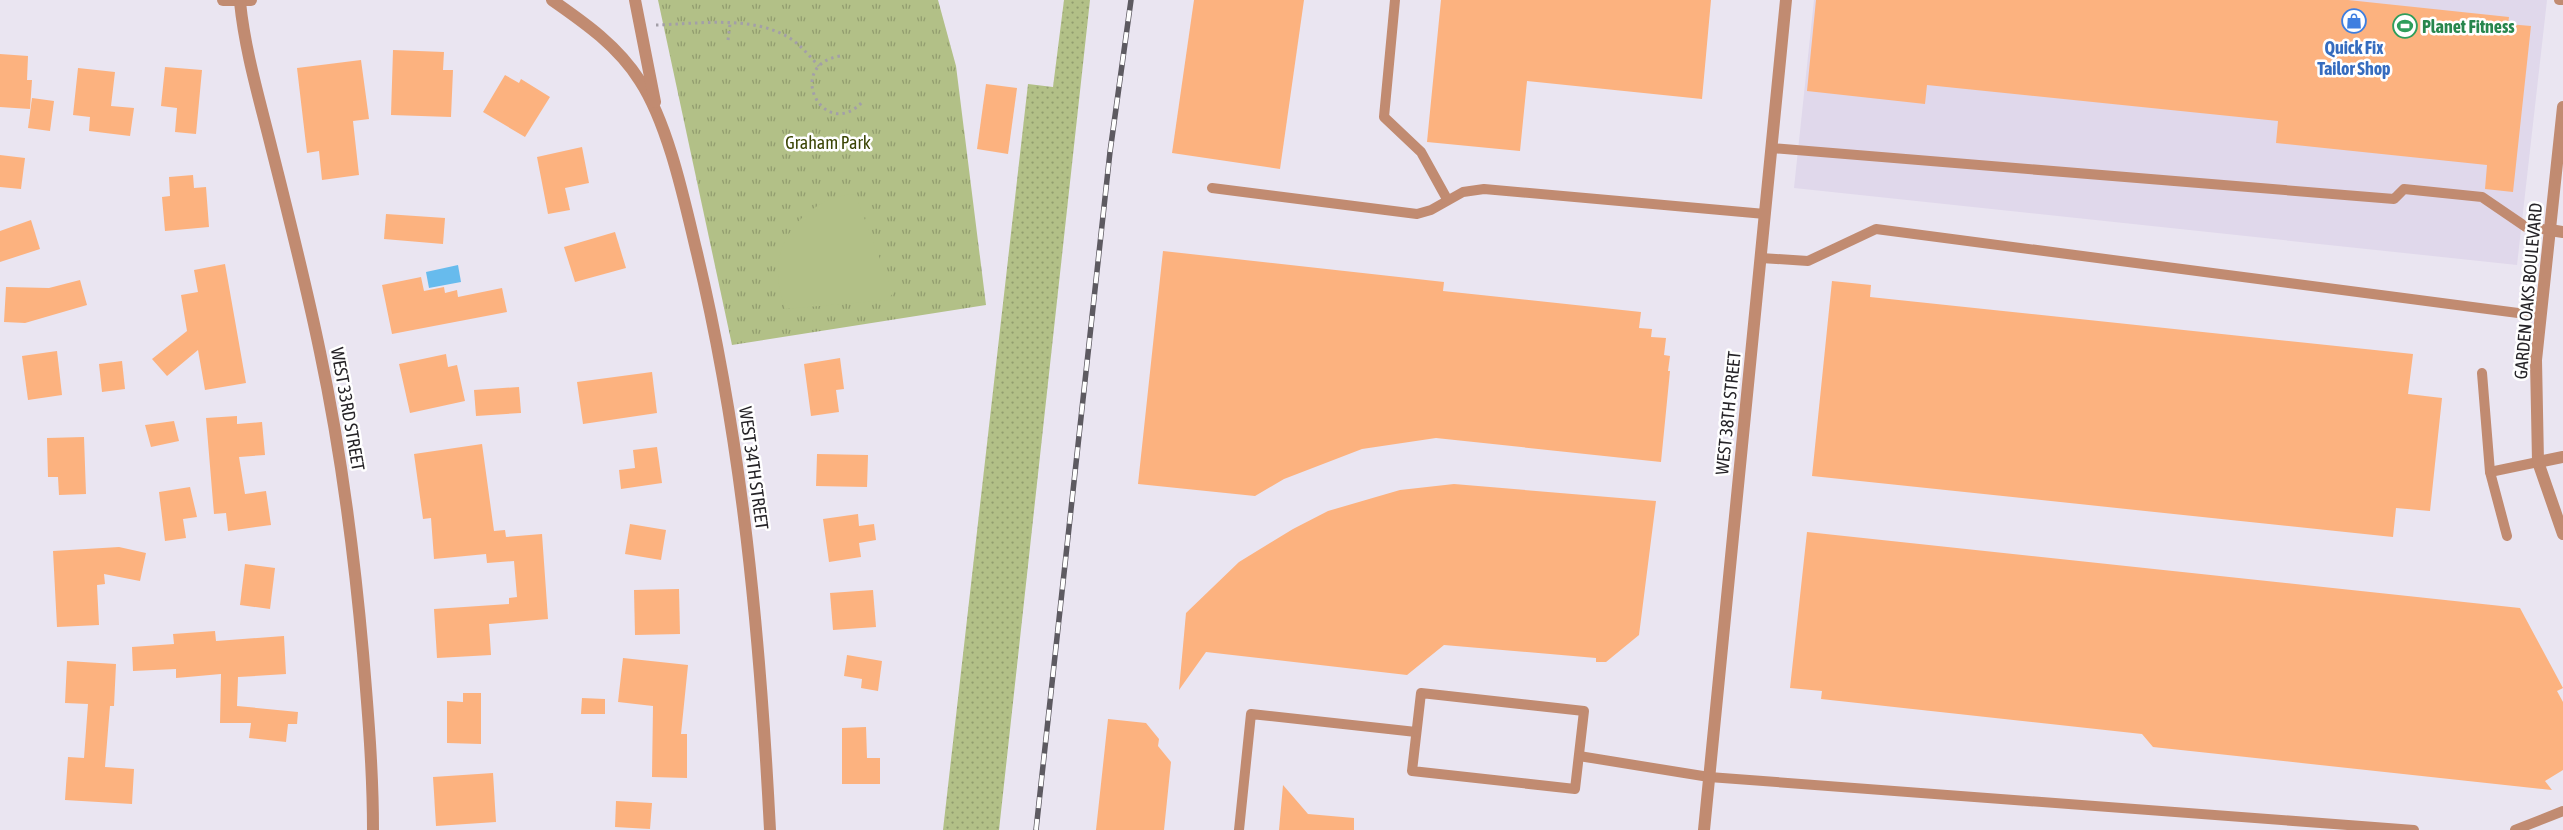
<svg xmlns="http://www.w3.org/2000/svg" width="2563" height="830" viewBox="0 0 2563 830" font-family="'Asap Condensed',sans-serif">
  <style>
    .built { fill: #e0d8eb }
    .grass { fill: url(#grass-dots) }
    .park { fill: url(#park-tufts) }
    .garden { fill: #b2c087 }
    .water { fill: #67bbed }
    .building { fill: #fcb27f }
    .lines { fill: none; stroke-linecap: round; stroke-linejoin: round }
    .path { stroke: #a39fa8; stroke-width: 3; stroke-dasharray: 2.5 4; stroke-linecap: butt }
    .service { stroke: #c18b71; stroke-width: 10 }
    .minor { stroke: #c18b71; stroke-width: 12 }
    .tertiary { stroke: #c18b71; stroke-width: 12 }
    .rail-casing { stroke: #5d5a61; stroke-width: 5.5 }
    .rail { stroke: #fff; stroke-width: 4; stroke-dasharray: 11; stroke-linecap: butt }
    .labels { text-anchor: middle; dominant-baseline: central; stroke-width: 5; stroke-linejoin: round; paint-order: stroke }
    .leisure-label { font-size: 18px; font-weight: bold; fill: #27864d; stroke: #fff; text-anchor: start }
    .shop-label { font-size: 18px; font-weight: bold; fill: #366cbe; stroke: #fff }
    .park-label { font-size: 18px; fill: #3b4505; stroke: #fff }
    .street-label { font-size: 18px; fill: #252327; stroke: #fff }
  </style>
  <defs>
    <pattern id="grass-dots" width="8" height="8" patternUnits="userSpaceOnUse" patternTransform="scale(1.25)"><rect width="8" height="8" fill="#b2c087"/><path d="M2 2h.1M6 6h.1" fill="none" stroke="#919c6e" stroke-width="1.8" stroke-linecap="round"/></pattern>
    <pattern id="park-tufts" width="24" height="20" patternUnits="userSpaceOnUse" patternTransform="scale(1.25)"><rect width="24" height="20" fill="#b2c087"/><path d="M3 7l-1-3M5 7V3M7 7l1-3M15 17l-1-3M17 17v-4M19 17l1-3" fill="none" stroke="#919c6e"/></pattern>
  </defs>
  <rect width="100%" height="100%" fill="#eae5f1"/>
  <!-- built -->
  <polygon class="built" points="1814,0 2547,0 2517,265 1794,188"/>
  <!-- grass -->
  <polygon class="grass" points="1064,0 1090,0 999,830 943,830 1028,84 1053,87"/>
  <!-- park -->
  <polygon class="park" points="658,0 938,0 956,66 986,305 732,345"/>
  <!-- garden -->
  <path class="garden" d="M855,194L893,293L888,300L785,309C781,296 778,284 778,271C778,230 816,196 855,194Z"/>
  <!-- water -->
  <polygon class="water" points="458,265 461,282 429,288 426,272"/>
  <!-- building -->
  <g class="building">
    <polygon points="1194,0 1304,0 1280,169 1172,153"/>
    <polygon points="1441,0 1711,0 1702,99 1527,81 1520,151 1427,142"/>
    <polygon points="1816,0 2348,0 2509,17 2508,24 2531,26 2513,192 2485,189 2487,165 2276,143 2278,121 1927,85 1925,104 1807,91"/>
    <polygon points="393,50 444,52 443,70 453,70 451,117 391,115"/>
    <polygon points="0,54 28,56 27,80 32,80 30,109 0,107"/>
    <polygon points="361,60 369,119 353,121 359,175 322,180 319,151 307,153 297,68"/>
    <polygon points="165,67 202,70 196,134 175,132 177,108 161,106"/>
    <polygon points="78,68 115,72 111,106 134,108 130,136 89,131 90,117 73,115"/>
    <polygon points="505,75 519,83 521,79 550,97 525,137 483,112"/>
    <polygon points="986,84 1017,88 1008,154 977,149"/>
    <polygon points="32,98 54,101 50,131 28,128"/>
    <polygon points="582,147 589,183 565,188 570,210 548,214 537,157"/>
    <polygon points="0,155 25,158 21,189 0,187"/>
    <polygon points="193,175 194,188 206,187 209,227 165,231 162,197 170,196 169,177"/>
    <polygon points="386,214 445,218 443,244 384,239"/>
    <polygon points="31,220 40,249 0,262 0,231"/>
    <polygon points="615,232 626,268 575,282 564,247"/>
    <polygon points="1163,251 1444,282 1443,291 1641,312 1639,328 1652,329 1651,337 1666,338 1664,355 1670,356 1668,371 1670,371 1661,462 1436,438 1362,449 1284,479 1255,496 1138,484"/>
    <polygon points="225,264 246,383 205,390 198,350 167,376 152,359 187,331 181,295 198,292 194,270"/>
    <polygon points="421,277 424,291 444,287 445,293 457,290 458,297 502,288 507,312 392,334 382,285"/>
    <polygon points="80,280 87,305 25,323 4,322 6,287 49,288"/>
    <polygon points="1832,281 1871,285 1870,297 2413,354 2408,394 2442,398 2430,511 2396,508 2393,537 1812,476"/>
    <polygon points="57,351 62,395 28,400 22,356"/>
    <polygon points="446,354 448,367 457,365 465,401 410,413 399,364"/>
    <polygon points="840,358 844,389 836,390 839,412 811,416 804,364"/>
    <polygon points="122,361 125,389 102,392 99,364"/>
    <polygon points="652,372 657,413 583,424 577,382"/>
    <polygon points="519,387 521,413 476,416 474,390"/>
    <polygon points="237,416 237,424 262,422 265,455 239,457 245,494 266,491 271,525 228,531 226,513 214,514 206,418"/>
    <polygon points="174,421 179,441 151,447 145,425"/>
    <polygon points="84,437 86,494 59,495 58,477 48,477 47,438"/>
    <polygon points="482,444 494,531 505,530 506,537 542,534 548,619 489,624 491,655 437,658 434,609 509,604 509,598 517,597 514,561 487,563 486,554 434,559 431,518 423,519 414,454"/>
    <polygon points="657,447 662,483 621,489 619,470 635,468 633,450"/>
    <polygon points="817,454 868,455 867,487 816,486"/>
    <polygon points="1454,484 1656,501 1639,635 1606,662 1596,662 1596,658 1444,645 1407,675 1206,652 1179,690 1186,613 1239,562 1293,529 1328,511 1400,490"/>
    <polygon points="190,487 197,517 183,519 186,538 165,541 159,492"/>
    <polygon points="858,514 859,526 874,524 876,540 859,543 861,557 829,562 823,519"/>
    <polygon points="630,524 666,530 661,560 625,554"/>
    <polygon points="1807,532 2520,608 2563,688 2557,691 2563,702 2563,770 2545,781 2552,790 2153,747 2142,734 1821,699 1822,691 1790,688"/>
    <polygon points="119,547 146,553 140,581 104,574 105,584 97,585 99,625 57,627 53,551"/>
    <polygon points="245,564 275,568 270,609 240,605"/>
    <polygon points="679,589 680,634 635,635 634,590"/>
    <polygon points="873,590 876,627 833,630 830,593"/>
    <polygon points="215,631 216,641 284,636 286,674 238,677 237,706 298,712 297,724 288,724 286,742 249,738 251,723 220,723 221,674 176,678 176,669 133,671 132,647 174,644 173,634"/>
    <polygon points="847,655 882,661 878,691 861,688 862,679 844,676"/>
    <polygon points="623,658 688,665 681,734 687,734 687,778 652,777 653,706 618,702"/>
    <polygon points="67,661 116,664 114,706 110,706 105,767 134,769 132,804 65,800 68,757 84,758 88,704 65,703"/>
    <polygon points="463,693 481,693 481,744 447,743 447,701 463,702"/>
    <polygon points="582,698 605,699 605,714 581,714"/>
    <polygon points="1108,719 1146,723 1159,739 1158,746 1171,762 1164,830 1096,830"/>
    <polygon points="866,727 867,758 880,758 880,784 842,784 842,728"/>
    <polygon points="493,773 496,822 436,826 433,777"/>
    <polygon points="1283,785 1308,814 1354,818 1354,830 1279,830"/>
    <polygon points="616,801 652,803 650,829 615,827"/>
  </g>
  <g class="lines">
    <!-- path -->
    <g class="path">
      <path d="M656,25C697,24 750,15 788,37C800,44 809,56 819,66"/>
      <polyline points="728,40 730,24"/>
      <path d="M840,56C782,66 826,145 864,100"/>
    </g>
    <!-- service -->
    <g class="service">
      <polyline points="1395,0 1384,117 1421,152 1447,199"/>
      <polyline points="2559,0 2563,0"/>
      <polyline points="1771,148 2394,199 2404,189 2482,197 2526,227 2550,230"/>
      <polyline points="1212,188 1417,214 1431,210 1463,192 1484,189 1765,214"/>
      <polyline points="1761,258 1808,261 1876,229 2541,316"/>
      <polyline points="2482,373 2490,472 2507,536"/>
      <polyline points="2490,472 2538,462"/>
      <polygon points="1421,693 1584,711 1575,789 1412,771"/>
      <polyline points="1579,756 1709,777 2414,830"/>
      <polyline points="1239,830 1251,714 1416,732"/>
      <polyline points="2515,830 2563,811"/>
    </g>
    <!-- minor -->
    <g class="minor">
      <polyline points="223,0 251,0"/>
      <path d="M552,0C585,23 618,46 640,81C668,124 684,199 696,249C742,439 760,635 770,830"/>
      <polyline points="635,0 655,102"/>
      <path d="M240,2C245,52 260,101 272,150C289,217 306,284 320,352C341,451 354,552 363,653C368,712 373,771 373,830"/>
    </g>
    <!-- tertiary -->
    <g class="tertiary">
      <polyline points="2563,107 2536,360 2538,462 2563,534"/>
      <polyline points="2550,230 2563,232"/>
      <polyline points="2538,462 2563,457"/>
      <polyline points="1704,830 1786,0"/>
    </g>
    <!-- rail casing -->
    <g class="rail-casing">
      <polyline id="rail" points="1036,830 1110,152 1131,0"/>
    </g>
    <!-- rail -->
    <use href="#rail" class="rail"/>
  </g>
  <!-- icons -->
  <defs>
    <g id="shop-ring" transform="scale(1.25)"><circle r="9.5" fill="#fff" stroke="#3f7fe0" stroke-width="1.5"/><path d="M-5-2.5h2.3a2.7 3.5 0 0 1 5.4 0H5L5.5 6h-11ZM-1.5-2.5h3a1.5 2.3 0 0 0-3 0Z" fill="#3f7fe0"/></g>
    <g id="stadium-ring" transform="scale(1.25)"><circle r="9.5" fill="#fff" stroke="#2e9e5b" stroke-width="1.5"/><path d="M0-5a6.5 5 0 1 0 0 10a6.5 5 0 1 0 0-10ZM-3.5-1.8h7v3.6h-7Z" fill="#2e9e5b"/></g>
  </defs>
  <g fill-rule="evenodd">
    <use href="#shop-ring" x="2354" y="21"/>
    <use href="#stadium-ring" x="2405" y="26"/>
  </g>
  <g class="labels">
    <!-- leisure labels -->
    <g class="leisure-label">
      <text x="2422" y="26">Planet Fitness</text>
    </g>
    <!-- shop labels -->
    <g class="shop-label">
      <text x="2354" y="47">Quick Fix<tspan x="2354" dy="21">Tailor Shop</tspan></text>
    </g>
    <!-- park labels -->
    <g class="park-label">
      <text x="828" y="142">Graham Park</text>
    </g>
    <!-- street labels -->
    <g class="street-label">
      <text transform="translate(2528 291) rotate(-85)">GARDEN OAKS BOULEVARD</text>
      <text transform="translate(348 409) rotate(80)">WEST 33RD STREET</text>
      <text transform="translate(1728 413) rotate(-84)">WEST 38TH STREET</text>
      <text transform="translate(754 468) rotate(82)">WEST 34TH STREET</text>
    </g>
  </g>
</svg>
